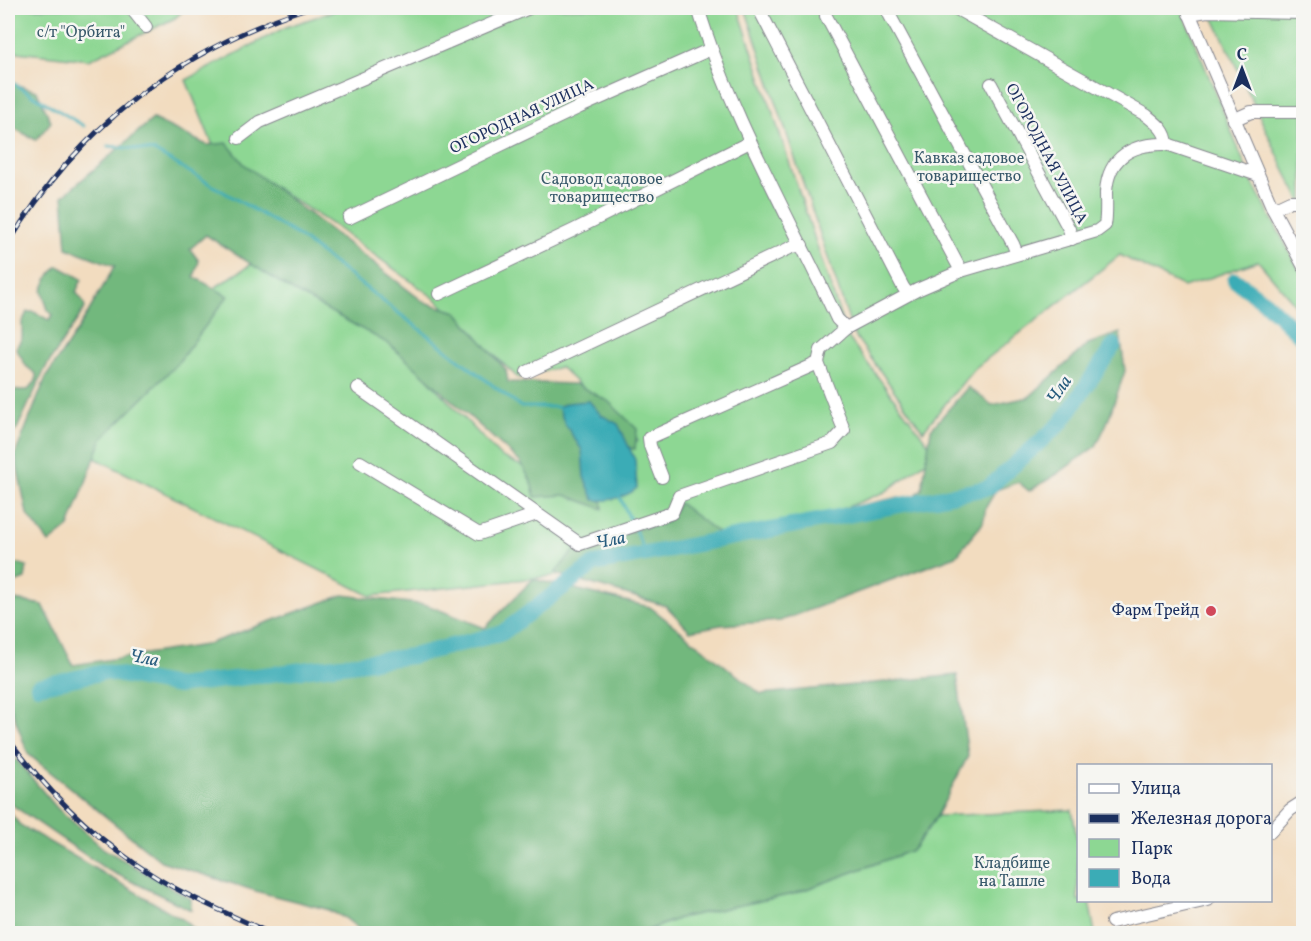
<svg xmlns="http://www.w3.org/2000/svg" width="1311" height="941" viewBox="0 0 1311 941" font-family="Vollkorn,serif">
  <style>
    .green { fill: #8dd793; stroke: #548378; stroke-width: 1.5 }
    .forest { fill: #72b87d; stroke: #46746e; stroke-width: 1.5 }
    .water { fill: #3bacb6; stroke: #2b6e8a; stroke-width: 1.5 }
    .lines { fill: none; stroke-linecap: round; stroke-linejoin: round }
    .stream { stroke: #3bacb6; stroke-width: 3 }
    .river { stroke: #3bacb6; stroke-width: 16 }
    .minor-casing { stroke: #86868e; stroke-width: 14 }
    .minor { stroke: #fff; stroke-width: 12 }
    .rail-casing { stroke: #1b2f5e; stroke-width: 5 }
    .rail { stroke: #f6f6f2; stroke-width: 3; stroke-dasharray: 9; stroke-linecap: butt }
    .poi-dot { fill: #d1495b; stroke: #f6f6f2; stroke-width: 2 }
    .labels { text-anchor: middle; dominant-baseline: central; stroke-width: 5; stroke-linejoin: round; paint-order: stroke }
    .park-label { font-size: 16px; fill: #38596b; stroke: #f6f6f2 }
    .street-label { font-size: 16px; fill: #1b2f5e; stroke: #f6f6f2 }
    .poi-label { font-size: 16px; fill: #1b2f5e; stroke: #f6f6f2; text-anchor: end }
    .water-label { font-size: 18px; font-style: italic; fill: #265b7d; stroke: #f6f6f2 }
  </style>
  <rect width="100%" height="100%" fill="#f6f6f2"/>
  <filter id="ink" filterUnits="userSpaceOnUse"><feTurbulence type="fractalNoise" baseFrequency=".0167" numOctaves="2"/><feDisplacementMap in="SourceGraphic" scale="12" xChannelSelector="R" yChannelSelector="G"/><feConvolveMatrix kernelMatrix="1 2 1 2 8 2 1 2 1" color-interpolation-filters="sRGB"/></filter>
  <filter id="wash" filterUnits="userSpaceOnUse"><feTurbulence type="fractalNoise" baseFrequency=".008" numOctaves="4" result="noise"/><feDisplacementMap in="SourceGraphic" scale="24" xChannelSelector="R" yChannelSelector="G"/><feGaussianBlur stdDeviation="1.35" result="paint"/><feColorMatrix in="noise" values="0 0 0 0 0 0 0 0 0 0 0 0 0 0 0 0 0 1.4 0 .05"/><feComposite in="paint" operator="in"/></filter>
  <g filter="url(#wash)">
    <rect width="100%" height="100%" fill="#f2dcbf"/>
    <!-- green -->
    <g class="green">
      <polygon points="8,8 186,8 175,18 89,60 8,51"/>
      <polygon points="343,8 738,8 847,336 936,454 885,492 718,558 371,596 73,447 99,362 261,258 391,340 500,456 562,485 591,479 638,440 560,367 518,378 437,300 333,225 214,148 186,80 286,27"/>
      <polygon points="745,8 1181,8 1251,180 1303,277 1303,307 1299,309 1258,261 1184,287 1120,255 974,369 923,431 853,333"/>
      <polygon points="1209,8 1303,8 1303,205 1286,173"/>
      <polygon points="1072,810 1078,845 1078,900 1089,901 1095,933 641,934 679,918 793,894 913,850 937,816"/>
    </g>
    <!-- forest -->
    <g class="forest">
      <polygon points="8,82 37,91 51,122 36,140 8,125"/>
      <path d="M153,119L207,145L227,143L244,164L424,302L457,312L506,370L508,382L576,384L608,401L637,429L635,449L577,438C585,461 602,484 603,509L565,495L535,497L530,479L520,462L389,344L293,291L206,235L190,249L199,261L194,277L228,296L177,364L102,439L69,527L49,543L27,514L15,455L46,377L82,323L115,266L67,248L63,196Z"/>
      <polygon points="58,266 82,279 76,292 83,301 85,308 46,367 16,431 10,433 8,432 8,380 13,390 28,390 36,381 36,374 26,366 16,348 22,338 22,323 27,312 34,312 49,320 53,315 48,310 42,291 48,277"/>
      <polygon points="1120,333 1125,371 1107,423 1096,446 1057,474 1029,491 1018,482 996,490 986,507 983,523 956,556 780,621 721,625 690,631 666,606 555,573 580,544 667,522 679,503 721,535 899,497 909,501 922,489 931,429 968,387 992,405 1029,397 1088,344"/>
      <polygon points="11,564 20,564 27,566 25,579 12,584 8,583 10,576 8,566"/>
      <polygon points="533,579 650,607 761,694 957,675 968,756 937,816 913,850 793,894 679,918 641,933 364,933 345,918 326,909 259,892 161,861 28,754 8,699 8,599 43,605 73,665 205,645 343,595 427,605 485,628"/>
      <polygon points="8,750 57,808 104,849 191,899 191,910 106,869 8,802"/>
      <polygon points="8,810 20,825 184,920 197,933 8,933"/>
    </g>
    <!-- water -->
    <path class="water" d="M589,401L601,415L618,424L635,460L637,488C627,497 608,502 594,500L584,477L582,450L565,424L558,407L567,403Z"/>
    <g class="lines">
      <!-- stream -->
      <g class="stream">
        <polyline points="8,80 84,126"/>
        <polyline points="108,146 154,151 297,235 521,407 558,407 560,409"/>
        <polyline points="619,495 632,524"/>
        <polyline points="635,530 646,554"/>
      </g>
      <!-- river -->
      <g class="river">
        <polyline points="1235,280 1266,303 1304,339"/>
        <polyline points="38,686 105,672 177,686 412,656 502,633 594,564 988,488 1061,423 1114,345"/>
      </g>
    </g>
  </g>
  <g filter="url(#ink)">
    <g class="lines">
      <!-- minor casing -->
      <g class="minor-casing">
        <g id="minor">
          <polyline points="131,8 146,27"/>
          <path d="M698,8C731,117 789,216 837,319L846,328"/>
          <path d="M955,8L1146,115C1157,124 1166,130 1167,144"/>
          <polyline points="1187,8 1273,209 1304,267"/>
          <polyline points="760,11 903,287 908,294"/>
          <polyline points="889,14 1013,244 1017,254"/>
          <polyline points="1189,14 1207,11 1304,13"/>
          <polyline points="826,16 961,271"/>
          <polyline points="991,84 1069,229 1072,239"/>
          <polyline points="1233,120 1251,112 1304,112"/>
          <polyline points="239,138 260,122 529,8"/>
          <polyline points="1273,209 1290,201 1304,201"/>
          <polyline points="349,218 580,107 711,49"/>
          <polyline points="439,294 574,230 750,142"/>
          <polyline points="527,372 792,247 802,245"/>
          <path d="M358,388L580,544L672,513L679,496L832,443L844,430L818,363L821,350L846,328L917,290L961,271L1097,231L1105,225C1107,214 1106,203 1106,192C1108,156 1134,143 1167,144L1258,175"/>
          <polyline points="360,462 479,534 537,514"/>
          <polyline points="662,477 650,446 649,438 818,363"/>
          <polyline points="1270,832 1290,810 1304,801"/>
          <polyline points="1112,922 1208,900"/>
        </g>
      </g>
      <!-- minor -->
      <use href="#minor" class="minor"/>
      <!-- rail casing -->
      <g class="rail-casing">
        <g id="rail">
          <path d="M8,244C79,127 177,51 307,8"/>
          <path d="M8,739C48,792 93,838 151,874C186,897 233,915 271,934"/>
        </g>
      </g>
      <!-- rail -->
      <use href="#rail" class="rail"/>
    </g>
  </g>
  <!-- markers -->
  <circle class="poi-dot" cx="1211" cy="611" r="6"/>
  <g class="labels">
    <!-- park labels -->
    <g class="park-label">
      <text x="81" y="33">с/т "Орбита"</text>
      <text x="969" y="159">Кавказ садовое<tspan x="969" dy="18">товарищество</tspan></text>
      <text x="602" y="180">Садовод садовое<tspan x="602" dy="18">товарищество</tspan></text>
      <text x="1012" y="864">Кладбище<tspan x="1012" dy="18">на Ташле</tspan></text>
    </g>
    <!-- street labels -->
    <g class="street-label">
      <text transform="translate(522 117) rotate(-25)">ОГОРОДНАЯ УЛИЦА</text>
      <text transform="translate(1046 154) rotate(62)">ОГОРОДНАЯ УЛИЦА</text>
    </g>
    <!-- poi labels -->
    <g class="poi-label">
      <text x="1199" y="611">Фарм Трейд</text>
    </g>
    <!-- water labels -->
    <g class="water-label">
      <text transform="translate(1060 390) rotate(-56)">Чла</text>
      <text transform="translate(611 541) rotate(-12)">Чла</text>
      <text transform="translate(144 659) rotate(11)">Чла</text>
    </g>
  </g>
  <!-- margin -->
  <rect width="1311" height="941" fill="none" stroke="#f6f6f2" stroke-width="30"/>
  <!-- legend -->
  <rect x="1077" y="764" width="195" height="138" fill="#f6f6f2" stroke="#9ea6b7" stroke-width="1.5"/>
  <rect x="1089" y="784" width="30" height="9" fill="#ffffff" stroke="#9ea6b7" stroke-width="1.5"/>
  <text x="1131" y="794" font-size="18" fill="#1b2f5e">Улица</text>
  <rect x="1089" y="814" width="30" height="9" fill="#1b2f5e" stroke="#9ea6b7" stroke-width="1.5"/>
  <text x="1131" y="824" font-size="18" fill="#1b2f5e">Железная дорога</text>
  <rect x="1089" y="839" width="30" height="18" fill="#8dd793" stroke="#9ea6b7" stroke-width="1.5"/>
  <text x="1131" y="854" font-size="18" fill="#1b2f5e">Парк</text>
  <rect x="1089" y="869" width="30" height="18" fill="#3bacb6" stroke="#9ea6b7" stroke-width="1.5"/>
  <text x="1131" y="884" font-size="18" fill="#1b2f5e">Вода</text>
  <!-- north arrow -->
  <g transform="translate(1242 69)" stroke="#f6f6f2" stroke-width="4.5" paint-order="stroke">
  <path d="M0-4.5L10 22L0 15L-10 22Z" fill="#1b2f5e"/>
  <text y="-9" font-size="16" font-weight="bold" text-anchor="middle" fill="#1b2f5e">С</text>
  </g>
</svg>
